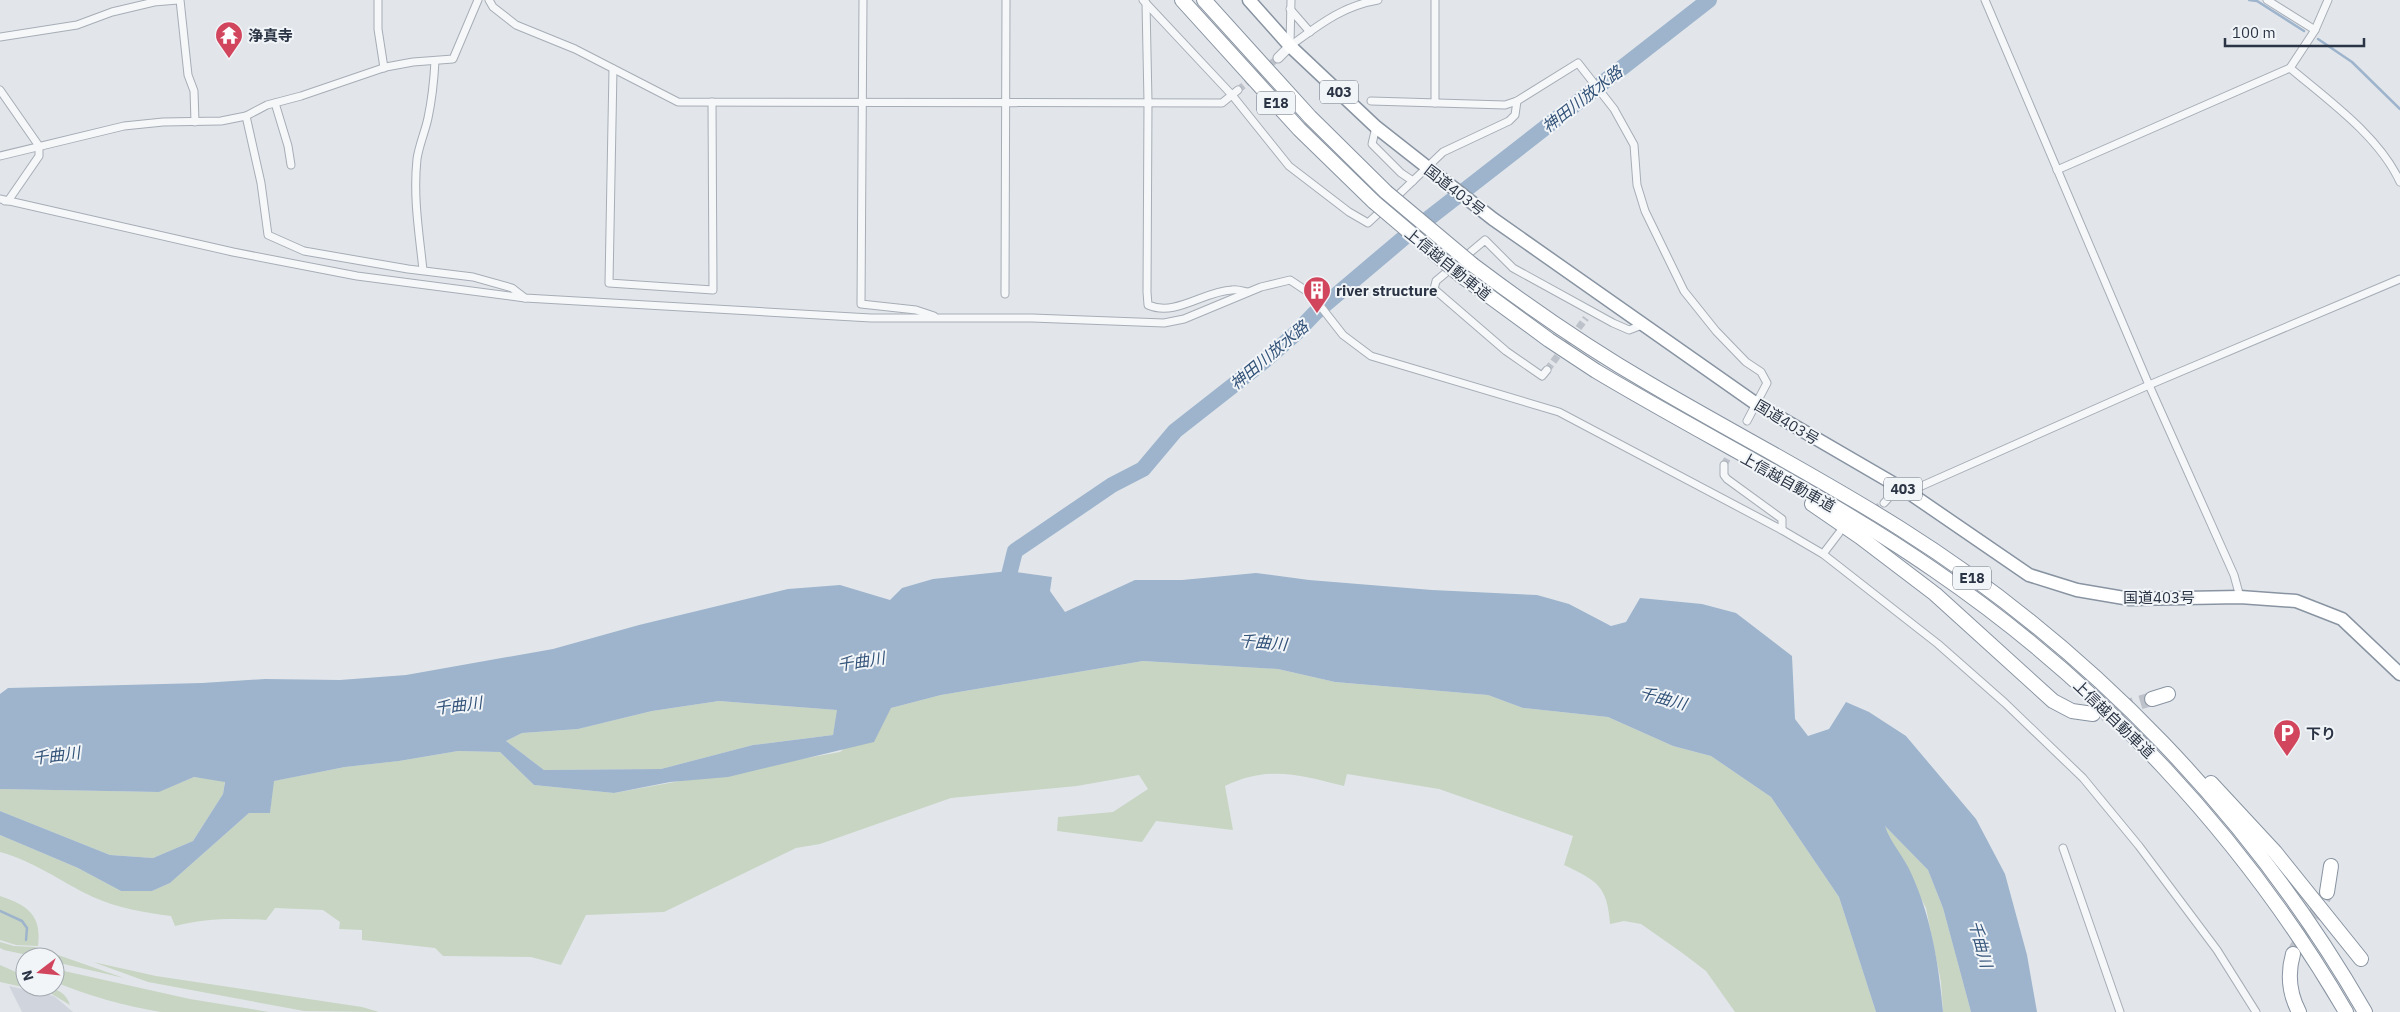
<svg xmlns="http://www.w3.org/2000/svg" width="2400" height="1012" viewBox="0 0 2400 1012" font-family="'IBM Plex Sans','Noto Sans JP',sans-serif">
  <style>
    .built { fill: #d0d5dd }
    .green { fill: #c8d5c3 }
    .water { fill: #9db4cc; fill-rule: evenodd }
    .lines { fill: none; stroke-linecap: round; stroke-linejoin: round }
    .stream { stroke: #9db4cc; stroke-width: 2.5 }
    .river { stroke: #9db4cc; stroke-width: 16 }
    .minor-tunnel { stroke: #bdc2ca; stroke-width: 7; stroke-dasharray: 7 3.5; stroke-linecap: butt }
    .motorway-tunnel { stroke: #bdc2ca; stroke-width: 14; stroke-dasharray: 14 7; stroke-linecap: butt }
    .minor-casing { stroke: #a7adb6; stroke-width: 9 }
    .tertiary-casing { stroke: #a7adb6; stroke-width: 11 }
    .trunk-casing { stroke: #8994a2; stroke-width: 15 }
    .motorway-casing { stroke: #8994a2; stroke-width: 16 }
    .minor { stroke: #f5f7f9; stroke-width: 7 }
    .tertiary { stroke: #f5f7f9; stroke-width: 9 }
    .trunk { stroke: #fff; stroke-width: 12 }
    .motorway { stroke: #fff; stroke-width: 14 }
    .motorway-bridge-casing { stroke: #8994a2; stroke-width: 16; stroke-linecap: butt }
    .motorway-bridge { stroke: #fff; stroke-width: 14 }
    .labels { text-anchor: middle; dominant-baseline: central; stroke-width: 4; stroke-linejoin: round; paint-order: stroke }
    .shield { fill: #f2f5f8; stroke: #666e7a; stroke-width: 1 }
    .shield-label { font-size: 14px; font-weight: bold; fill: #2a3444 }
    .poi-label { font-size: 15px; font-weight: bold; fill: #2a3444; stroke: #f2f5f8; text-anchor: start }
    .street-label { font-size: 15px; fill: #2a3444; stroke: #f2f5f8 }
    .water-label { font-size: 16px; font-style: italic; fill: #335379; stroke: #f2f5f8 }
  </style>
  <rect width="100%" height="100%" fill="#e2e6eb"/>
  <!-- built -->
  <polygon class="built" points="9,986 54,996 73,1012 22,1012"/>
  <!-- green -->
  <g class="green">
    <path d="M1143,661L1278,669L1335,682L1488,695L1523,708L1608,717L1673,746L1711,756L1771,797L1839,897L1876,1012H1735L1706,971L1681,952L1641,924L1624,921L1610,924C1607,885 1597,881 1564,865L1573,836L1439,789L1347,774L1344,786C1300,775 1268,765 1225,786L1233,830L1156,821L1142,842L1057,831L1058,817L1113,812L1148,789L1139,775L1077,786L951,798L820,844L796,848L664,912L586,915L561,965L531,957L443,956L435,948L362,940V930L339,929L340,922L323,910L275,908L266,920C236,918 205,918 175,926L171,916C146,913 117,908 93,897C61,882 34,861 0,852V835L78,868L121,891H152L170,883L249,813H270L273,781L345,767L399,761L458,751L500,752L534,785L614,793L840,752L891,708L941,695Z"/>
    <polygon points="719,701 838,710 833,735 753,745 661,769 544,770 506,741 522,733 578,729 652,711"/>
    <polygon points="194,777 225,781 223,794 193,841 153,858 110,855 0,811 0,789 158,792"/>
    <polygon points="1883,824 1928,870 1943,908 1971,1012 1943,1012 1941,982 1926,908"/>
    <path d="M0,896C27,905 42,915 38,946L16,945L0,940Z"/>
    <polygon points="0,942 14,946 35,947 124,978 55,962 55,957 36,957 4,950 0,948"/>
    <polygon points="93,962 156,976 362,1007 379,1012 304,1011 148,982"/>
    <path d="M0,965L25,976V987C43,987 64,985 70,1005L50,993L0,982Z"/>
    <path d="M55,969L190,999L269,1012H161C124,1006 89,996 55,982Z"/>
  </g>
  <!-- water -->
  <path class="water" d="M1009,571L1052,577L1050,591L1065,612L1135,580H1182L1256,573L1309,580L1432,590L1537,595L1569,604L1611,626L1626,622L1640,598L1702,604L1736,613L1792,656L1795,719L1808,736L1829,729L1846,702L1869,712L1906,736L1976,819L2005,874L2027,955L2037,1012H1971L1943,908L1928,870L1885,826C1890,842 1904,857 1911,873C1931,916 1939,965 1943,1012H1876L1839,897L1771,797L1711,756L1673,746L1608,717L1523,708L1488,695L1335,682L1278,669L1143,661L941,695L891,708L874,742L728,777L670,782L614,793L534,785L500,752L458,751L399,761L345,767L274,781L270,813H249L170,883L152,891H121L78,868L0,835V811L110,855L153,858L193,841L223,794L225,782L194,777L159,792L0,789V694L8,688L202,683L265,679L340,680L406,675L553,649L639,625L788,589L840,585L890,600L902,588L933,579ZM719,701L837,710L833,735L753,745L661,769L544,770L506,741L522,733L578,729L652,711Z"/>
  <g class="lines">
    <!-- stream -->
    <g class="stream">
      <polyline points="2249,0 2257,1 2304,31"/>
      <polyline points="2318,39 2352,62 2400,109"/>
      <polyline points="0,911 22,921 27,928 26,940"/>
    </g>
    <!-- river -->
    <polyline class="river" points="1005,591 1015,551 1112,485 1143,469 1175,431 1263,362 1295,334 1315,313 1406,236 1709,0"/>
    <!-- minor-tunnel -->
    <g class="minor-tunnel">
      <polyline points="1238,90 1278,58"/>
      <polyline points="1547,370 1586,318"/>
      <polyline points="1724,465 1733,448"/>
      <polyline points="1856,521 1884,503"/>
    </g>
    <!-- motorway-tunnel -->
    <g class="motorway-tunnel">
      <polyline points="2100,714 2152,699"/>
      <polyline points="2293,954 2327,892"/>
    </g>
    <!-- minor casing -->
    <g class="minor-casing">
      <g id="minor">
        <polyline points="180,0 188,75 194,91 195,122"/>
        <polyline points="378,0 378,29 384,68"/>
        <polyline points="489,0 493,7 516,25 575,49 678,102 1222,103 1238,90"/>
        <polyline points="863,0 861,304 916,310 934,316"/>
        <polyline points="1143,0 1232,95 1289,166 1349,212 1368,223 1383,209"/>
        <polyline points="1985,0 2149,385 2234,575 2240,597"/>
        <polyline points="2267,0 2315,30"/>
        <path d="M1146,3L1148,102L1147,292L1148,305C1176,317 1204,291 1232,290C1236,289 1242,291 1247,292"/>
        <polyline points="1290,9 1310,32"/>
        <polyline points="0,37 77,25 112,12 154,2 178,0"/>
        <polyline points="1290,45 1291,0"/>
        <path d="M1290,46C1319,25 1342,6 1378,0"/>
        <path d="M2290,68C2328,100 2379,136 2400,182"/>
        <polyline points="613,69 609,283 713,290 712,102"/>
        <polyline points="0,90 39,146 39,156 8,201 5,201"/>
        <polyline points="1371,101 1505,105 1517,101 1578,63 1614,109 1634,145 1637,185 1645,211 1684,291 1716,331 1746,362 1761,372 1767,383 1747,421"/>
        <polyline points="275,103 288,146 291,165"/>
        <polyline points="1435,103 1435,0"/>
        <polyline points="246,116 261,183 268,235 304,251 408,269 473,277 512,288 525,298"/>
        <polyline points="1376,127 1372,144 1401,173 1413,181"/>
        <polyline points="0,156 124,126 163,122 221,121 246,116 267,105 301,96 386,67 413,62 453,59 478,0"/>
        <polyline points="2057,170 2290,68 2315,30 2328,0"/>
        <polyline points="0,199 233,252 357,276 525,298 871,318 1032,318 1164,323 1184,319 1261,287 1290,280 1311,294 1343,335 1371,356 1559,412 1782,530 1823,554 1938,644 2005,703 2083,778 2139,846 2217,950 2256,1012"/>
        <polyline points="1393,200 1443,152 1509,121 1515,115 1517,101"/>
        <path d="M423,270C419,232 413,197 417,159C419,145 425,132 428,118C432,99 434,80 435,61"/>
        <polyline points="1005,294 1006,0"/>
        <polyline points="1547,370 1542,376 1506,351 1434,289 1436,281 1485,240 1513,268 1613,323 1629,330 1642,325"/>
        <polyline points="1724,465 1724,475 1727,479 1782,519 1782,530"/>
        <polyline points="1884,503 1895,491 1908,492 2149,385 2400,279"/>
        <polyline points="1823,554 1839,533"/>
        <polyline points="2063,848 2120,1012"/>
      </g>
    </g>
    <!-- tertiary casing -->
    <g class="tertiary-casing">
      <polyline id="tertiary" points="1278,58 1290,46"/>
    </g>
    <!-- trunk casing -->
    <g class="trunk-casing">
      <polyline id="trunk" points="1249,0 1290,46 1376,127 1493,219 1755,403 1908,492 2029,575 2077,590 2130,599 2240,597 2296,601 2342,619 2400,674"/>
    </g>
    <!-- motorway casing -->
    <g class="motorway-casing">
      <g id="motorway">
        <polyline points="1182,0 1299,129 1374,202"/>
        <polyline points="1204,0 1310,117 1386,192"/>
        <path d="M1473,265C1530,308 1588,348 1650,384C1733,433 1819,477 1901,529C2091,649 2253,817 2365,1012"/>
        <path d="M1459,274L1549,340L1596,371C1708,438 1827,496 1934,570C2101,684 2244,837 2346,1012"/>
        <polyline points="1812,504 1860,537 1935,594 2053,701 2072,711 2093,714"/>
        <polyline points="2152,699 2168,694"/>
        <polyline points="2211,783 2275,852 2361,959"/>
        <polyline points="2327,892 2331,866"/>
        <path d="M2293,954C2287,975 2289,993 2299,1012"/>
      </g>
    </g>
    <!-- minor -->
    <use href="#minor" class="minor"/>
    <!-- tertiary -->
    <use href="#tertiary" class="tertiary"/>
    <!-- trunk -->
    <use href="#trunk" class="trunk"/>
    <!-- motorway -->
    <use href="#motorway" class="motorway"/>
    <!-- motorway-bridge casing -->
    <g class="motorway-bridge-casing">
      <g id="motorway-bridge">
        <polyline points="1386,192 1473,265"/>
        <polyline points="1374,202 1459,274"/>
      </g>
    </g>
    <!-- motorway-bridge -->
    <use href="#motorway-bridge" class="motorway-bridge"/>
  </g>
  <!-- icons -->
  <defs>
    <g id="temple-pin" transform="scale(1.4375)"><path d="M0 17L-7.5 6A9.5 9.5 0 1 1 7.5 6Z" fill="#d2465d" stroke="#f2f5f8"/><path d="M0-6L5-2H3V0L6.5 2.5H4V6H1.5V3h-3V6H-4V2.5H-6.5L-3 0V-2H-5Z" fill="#fff"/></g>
    <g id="building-pin" transform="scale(1.4375)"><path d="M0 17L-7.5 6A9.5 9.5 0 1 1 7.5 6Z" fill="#d2465d" stroke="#f2f5f8"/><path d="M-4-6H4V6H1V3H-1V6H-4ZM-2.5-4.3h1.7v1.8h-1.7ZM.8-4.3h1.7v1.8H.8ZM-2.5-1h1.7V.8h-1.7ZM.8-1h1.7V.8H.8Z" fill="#fff"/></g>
    <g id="parking-pin" transform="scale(1.4375)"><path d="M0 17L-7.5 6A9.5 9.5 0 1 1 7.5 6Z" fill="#d2465d" stroke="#f2f5f8"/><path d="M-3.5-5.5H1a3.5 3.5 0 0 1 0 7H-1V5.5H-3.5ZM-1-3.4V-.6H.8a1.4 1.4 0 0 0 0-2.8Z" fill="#fff"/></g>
  </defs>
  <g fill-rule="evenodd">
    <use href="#temple-pin" x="229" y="35"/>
    <use href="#building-pin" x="1317" y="290"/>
    <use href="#parking-pin" x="2287" y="733"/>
  </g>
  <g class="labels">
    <!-- shield labels -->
    <g class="shield">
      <rect x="1320" y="80.5" width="38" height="23" rx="4"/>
      <rect x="1257" y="91.5" width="38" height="23" rx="4"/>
      <rect x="1884" y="477.5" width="38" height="23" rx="4"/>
      <rect x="1953" y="566.5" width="38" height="23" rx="4"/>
    </g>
    <g class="shield-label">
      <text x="1339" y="92">403</text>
      <text x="1276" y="103">E18</text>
      <text x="1903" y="489">403</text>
      <text x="1972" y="578">E18</text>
    </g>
    <!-- poi labels -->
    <g class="poi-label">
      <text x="248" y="35">浄真寺</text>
      <text x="1336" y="290">river structure</text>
      <text x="2306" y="733">下り</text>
    </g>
    <!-- street labels -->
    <g class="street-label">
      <text transform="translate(1455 190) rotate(38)">国道403号</text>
      <text transform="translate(1448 264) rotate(39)">上信越自動車道</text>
      <text transform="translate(1787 422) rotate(31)">国道403号</text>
      <text transform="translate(1788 482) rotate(29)">上信越自動車道</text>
      <text x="2159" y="597">国道403号</text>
      <text transform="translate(2114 719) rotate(44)">上信越自動車道</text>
    </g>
    <!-- water labels -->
    <g class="water-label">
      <text transform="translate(1582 99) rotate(-38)">神田川放水路</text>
      <text transform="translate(1269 355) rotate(-40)">神田川放水路</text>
      <text transform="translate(1263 642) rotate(5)">千曲川</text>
      <text transform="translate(861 661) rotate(-9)">千曲川</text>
      <text transform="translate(1663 698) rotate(15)">千曲川</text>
      <text transform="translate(458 705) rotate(-7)">千曲川</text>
      <text transform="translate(56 755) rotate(-7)">千曲川</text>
      <text transform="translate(1981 944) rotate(75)">千曲川</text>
    </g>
  </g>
  <!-- north arrow -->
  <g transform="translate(40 972) rotate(254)"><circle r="24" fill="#f2f5f8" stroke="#a2a8b0"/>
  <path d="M0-4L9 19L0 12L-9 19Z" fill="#d2465d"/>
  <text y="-8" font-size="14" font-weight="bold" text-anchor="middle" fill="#2a3444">N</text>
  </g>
  <!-- scale -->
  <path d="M2225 38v8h139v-8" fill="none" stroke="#2a3444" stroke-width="2.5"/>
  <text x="2232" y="38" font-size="15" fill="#2a3444" stroke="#f2f5f8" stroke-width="4" paint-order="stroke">100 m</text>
</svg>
